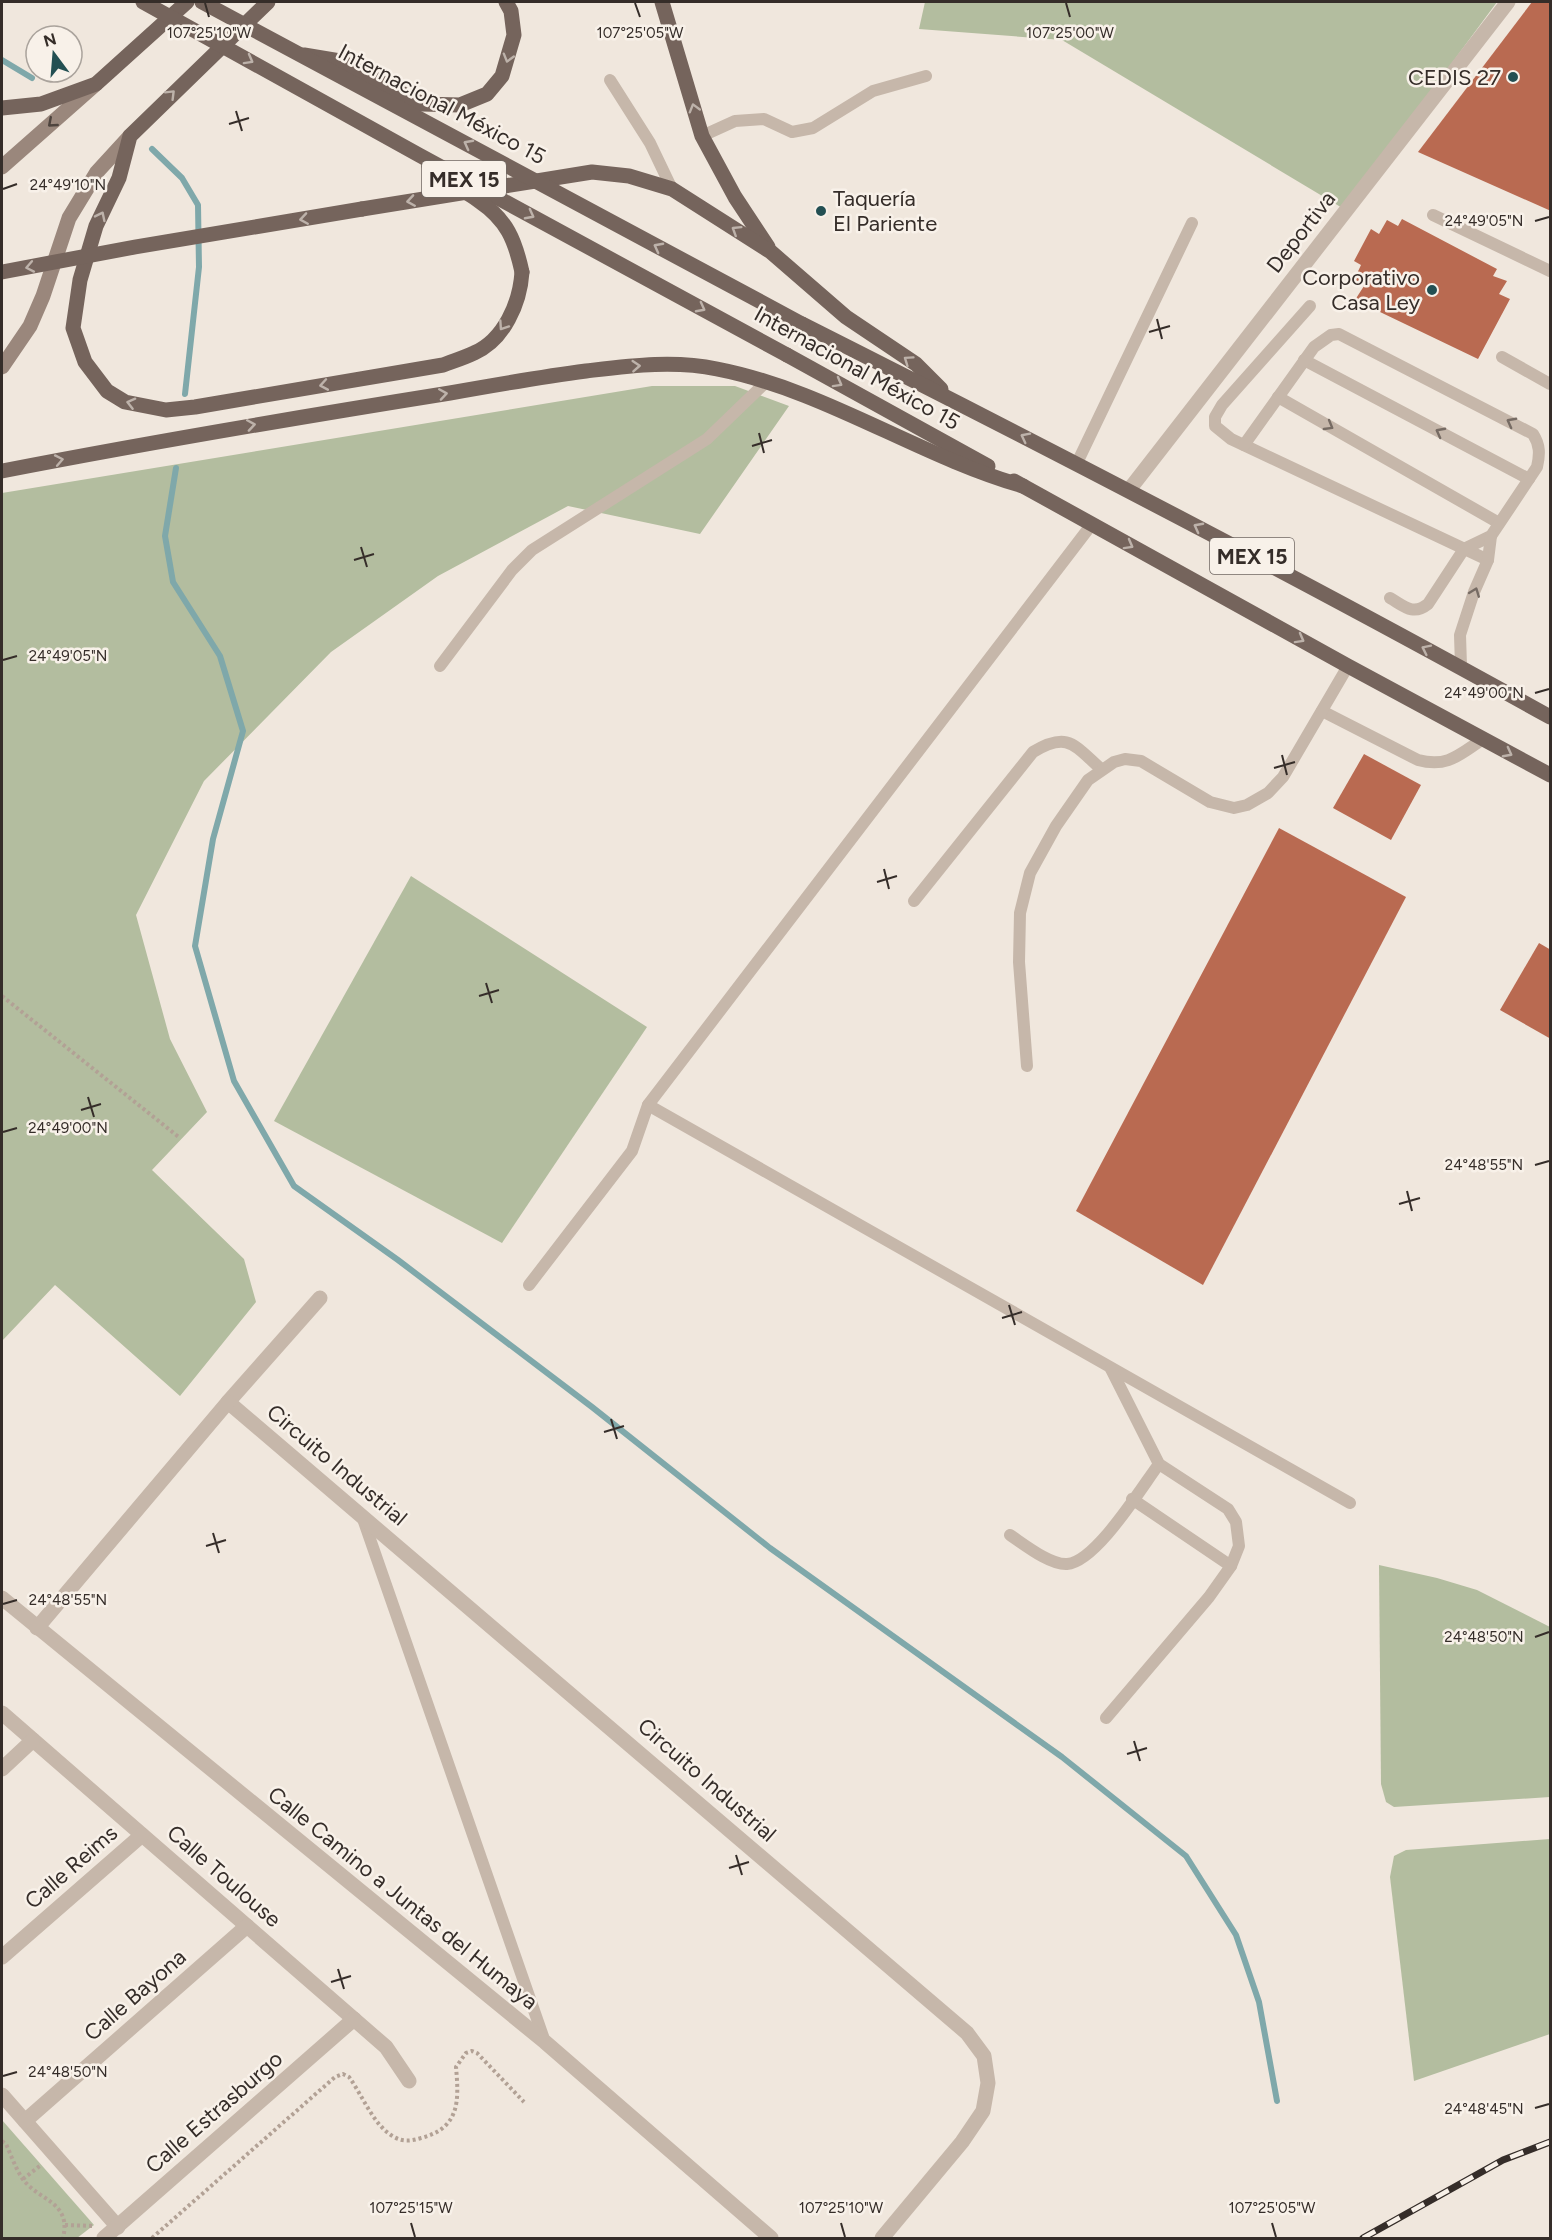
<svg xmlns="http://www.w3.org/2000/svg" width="1552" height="2240" viewBox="0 0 1552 2240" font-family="Figtree,sans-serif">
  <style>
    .green { fill: #b3bd9f }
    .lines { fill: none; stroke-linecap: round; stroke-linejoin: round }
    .stream { stroke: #7fa8aa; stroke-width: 6 }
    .building { fill: #b96a51 }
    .path { stroke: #b2a195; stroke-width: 4; stroke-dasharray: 3 3; stroke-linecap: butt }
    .service { stroke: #c6b7aa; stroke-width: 12 }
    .minor { stroke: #c6b7aa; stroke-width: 15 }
    .secondary { stroke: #9a877c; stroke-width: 15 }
    .primary { stroke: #75645c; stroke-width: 15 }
    .rail-casing { stroke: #352d29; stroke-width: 7 }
    .rail { stroke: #f8f1e9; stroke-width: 4.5; stroke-dasharray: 14; stroke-linecap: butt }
    .primary-bridge { stroke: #75645c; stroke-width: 15 }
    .oneway { stroke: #bdb2aa }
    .oneway2 { stroke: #4e443e }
    .oneway3 { stroke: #766b63 }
    .ticks { fill: none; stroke: #352d29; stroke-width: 2 }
    .poi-dot { fill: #234f52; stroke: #f8f1e9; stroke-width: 2 }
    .labels { text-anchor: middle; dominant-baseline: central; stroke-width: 5; stroke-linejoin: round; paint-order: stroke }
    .shield { fill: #f8f1e9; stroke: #706863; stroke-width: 1.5 }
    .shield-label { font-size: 21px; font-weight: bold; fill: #352d29 }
    .poi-label { font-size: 22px; fill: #352d29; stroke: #f8f1e9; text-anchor: end }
    .street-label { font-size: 22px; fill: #352d29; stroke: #f8f1e9 }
    .ticks-label { font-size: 15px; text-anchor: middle; fill: #352d29; stroke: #f8f1e9; stroke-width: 5; stroke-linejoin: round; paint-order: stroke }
  </style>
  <rect width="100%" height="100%" fill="#f0e7dd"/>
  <!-- green -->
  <g class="green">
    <polygon points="925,2 1497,2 1344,209 1062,40 919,29"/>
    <polygon points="652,386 735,386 789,406 700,534 568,506 438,576 331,652 204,781 136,915 170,1039 207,1112 152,1170 244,1259 256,1302 180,1396 55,1285 2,1341 2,493"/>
    <polygon points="411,876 647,1027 502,1243 274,1121"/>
    <polygon points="1379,1565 1437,1578 1477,1590 1550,1627 1550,1797 1394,1807 1386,1802 1381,1784"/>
    <polygon points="1550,1839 1550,2034 1414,2081 1390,1877 1394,1856 1406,1850"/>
    <polygon points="2,2120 94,2225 77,2238 2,2238"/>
  </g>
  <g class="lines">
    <!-- stream -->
    <g class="stream">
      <polyline points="2,60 32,78"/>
      <polyline points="152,149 182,178 198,205 199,267 185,394"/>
      <polyline points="176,468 165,536 173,582 220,656 243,731 213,839 195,946 234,1081 294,1186 398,1260 592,1407 770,1548 1062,1757 1186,1856 1236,1935 1259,2002 1277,2101"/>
    </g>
  </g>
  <!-- building -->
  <g class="building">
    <polygon points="1532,2 1551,2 1551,211 1418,152"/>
    <polygon points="1402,219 1497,269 1493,276 1507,281 1499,294 1510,299 1478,359 1355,300 1364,286 1354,280 1361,265 1354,261 1371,229 1379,234 1387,220 1398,226"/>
    <polygon points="1364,754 1421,785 1391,840 1333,808"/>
    <polygon points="1279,828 1406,897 1203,1285 1076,1211"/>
    <polygon points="1539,943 1551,950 1551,1039 1500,1010"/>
  </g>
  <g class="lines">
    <!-- path -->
    <g class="path">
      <polyline points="2,996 180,1138"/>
      <path d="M2,2141L6,2144C11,2155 15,2167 22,2178C38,2201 72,2201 63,2238"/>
      <polyline points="23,2179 41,2165"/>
      <polyline points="65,2225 94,2226"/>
      <path d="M152,2238L335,2077L343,2074L349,2077C363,2096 373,2125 394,2137C403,2142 411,2141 421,2138C460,2128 459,2101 456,2067L466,2053L472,2051L477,2053L524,2102"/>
    </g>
    <!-- service -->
    <g class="service">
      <polyline points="610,80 650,143 672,189"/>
      <polyline points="702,136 735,121 764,119 792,132 813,128 873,91 926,76"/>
      <polyline points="1433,215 1550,271"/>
      <polyline points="1310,306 1222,405 1215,417 1215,426 1231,439 1488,560"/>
      <polyline points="1502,357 1550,384"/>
      <polyline points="1304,360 1529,479"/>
      <polyline points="1278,397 1499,523"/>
      <path d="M1244,445L1314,347L1331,335L1339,334L1533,434C1540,445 1540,454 1537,467L1491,536L1464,549L1428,604C1413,616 1404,606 1390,598"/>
      <polyline points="1077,463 1192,223"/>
      <polyline points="1092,524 648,1105 1350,1503"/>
      <polyline points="440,666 512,570 532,550 707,439 765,383"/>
      <polyline points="1461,666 1460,635 1474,592 1488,560 1491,536"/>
      <path d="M1322,711L1418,760C1447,768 1459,755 1483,739"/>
      <path d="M914,901L1033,752C1068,731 1074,745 1101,769"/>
      <polyline points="1027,1066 1019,962 1020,913 1030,873 1056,826 1088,780 1114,762 1125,759 1141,761 1210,802 1234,808 1247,805 1268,793 1283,777 1348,666"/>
      <polyline points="529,1285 632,1151 648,1105"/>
      <polyline points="1132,1499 1231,1566"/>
      <polyline points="362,1516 545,2042"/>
      <path d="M1010,1535C1025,1545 1050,1565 1067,1564C1096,1562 1141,1488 1159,1464"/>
      <polyline points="1106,1718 1209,1597 1231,1566 1239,1546 1236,1522 1228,1509 1159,1464 1111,1369"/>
    </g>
    <!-- minor -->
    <g class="minor">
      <polyline points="1129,490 1508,2"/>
      <polyline points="320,1298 228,1402 967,2033 984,2056 988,2083 983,2111 962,2142 882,2238"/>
      <polyline points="2,1598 545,2042 771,2238"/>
      <polyline points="37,1628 228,1402"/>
      <polyline points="2,1713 386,2047 409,2081"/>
      <polyline points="2,1769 33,1740"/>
      <polyline points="2,1957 142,1835"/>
      <polyline points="2,2095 118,2227"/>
      <polyline points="25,2121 247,1926"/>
      <polyline points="104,2238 354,2019"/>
    </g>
    <!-- secondary -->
    <g class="secondary">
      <polyline points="2,167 96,84"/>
      <polyline points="2,367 30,326 43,296 69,218 97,172 130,136"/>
    </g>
    <!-- primary -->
    <g class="primary">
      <path d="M268,2L130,136L119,178L96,226L80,280L73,328L85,362L107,391L125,402L166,410L195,407L443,365C453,361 464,358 474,353C504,340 520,303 522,272"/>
      <polyline points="662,2 702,136 735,197 768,247"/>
      <polyline points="304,55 340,61 422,104 460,105 487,94 502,76 514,35 511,11 506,2"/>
      <polyline points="2,108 41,104 96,84 187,2"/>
      <polyline points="362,209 592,172 629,176 672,189 771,252 846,317 916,364 941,389"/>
      <path d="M802,324C1054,451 1304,580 1550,717"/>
      <polyline points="787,355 988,466"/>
      <path d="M2,471C151,442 300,417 450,393C495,385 540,377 586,371C629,366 673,360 717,369C825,390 918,456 1023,486"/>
      <polyline points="1014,481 1348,666 1550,775"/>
    </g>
    <!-- rail casing -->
    <g class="rail-casing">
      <polyline id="rail" points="1363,2238 1503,2160 1550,2142"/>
    </g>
    <!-- rail -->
    <use href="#rail" class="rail"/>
    <!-- primary-bridge -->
    <g class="primary-bridge">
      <polyline points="143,2 419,155 787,355"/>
      <polyline points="202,2 802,324"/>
      <path d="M429,166C443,183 462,188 479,201C507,220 515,240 522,272"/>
      <polyline points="2,272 135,247 362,209"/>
    </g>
  </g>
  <!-- one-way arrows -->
  <defs><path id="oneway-chevron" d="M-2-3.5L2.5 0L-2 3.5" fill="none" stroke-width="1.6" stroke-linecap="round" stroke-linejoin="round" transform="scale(1.5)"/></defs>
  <g class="oneway">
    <use href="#oneway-chevron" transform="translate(508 58) rotate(106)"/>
    <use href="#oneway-chevron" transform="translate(249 60) rotate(29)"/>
    <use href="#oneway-chevron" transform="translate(171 94) rotate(-45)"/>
    <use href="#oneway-chevron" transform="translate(694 108) rotate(-106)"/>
    <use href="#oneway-chevron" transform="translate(468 144) rotate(-152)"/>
    <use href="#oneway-chevron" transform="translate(411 201) rotate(171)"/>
    <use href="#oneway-chevron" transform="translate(530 215) rotate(28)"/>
    <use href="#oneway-chevron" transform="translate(101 216) rotate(-64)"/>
    <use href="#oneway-chevron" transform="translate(304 219) rotate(171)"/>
    <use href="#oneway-chevron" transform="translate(736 230) rotate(-148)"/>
    <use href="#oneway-chevron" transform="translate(658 247) rotate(-152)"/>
    <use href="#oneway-chevron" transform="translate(30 267) rotate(169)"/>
    <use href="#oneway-chevron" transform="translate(701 308) rotate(28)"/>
    <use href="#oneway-chevron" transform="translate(503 326) rotate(124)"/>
    <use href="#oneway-chevron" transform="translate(908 360) rotate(-145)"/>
    <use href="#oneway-chevron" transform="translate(636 366) rotate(-4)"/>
    <use href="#oneway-chevron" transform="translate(838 383) rotate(29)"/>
    <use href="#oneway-chevron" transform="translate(324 385) rotate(170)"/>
    <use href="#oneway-chevron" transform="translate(443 394) rotate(-9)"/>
    <use href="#oneway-chevron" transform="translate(131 403) rotate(-166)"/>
    <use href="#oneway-chevron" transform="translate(251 425) rotate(-9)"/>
    <use href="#oneway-chevron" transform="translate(1025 437) rotate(-153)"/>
    <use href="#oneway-chevron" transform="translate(59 460) rotate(-11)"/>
    <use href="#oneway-chevron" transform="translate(1198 527) rotate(-152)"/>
    <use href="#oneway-chevron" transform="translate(1129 545) rotate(29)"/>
    <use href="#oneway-chevron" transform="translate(1300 639) rotate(29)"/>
    <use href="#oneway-chevron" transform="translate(1426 649) rotate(-154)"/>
    <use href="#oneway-chevron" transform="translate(1508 753) rotate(28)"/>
  </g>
  <use class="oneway2" href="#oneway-chevron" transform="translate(52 123) rotate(139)"/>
  <g class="oneway3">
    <use href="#oneway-chevron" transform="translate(1511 422) rotate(-152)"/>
    <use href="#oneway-chevron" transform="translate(1329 426) rotate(30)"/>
    <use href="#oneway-chevron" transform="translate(1440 432) rotate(-152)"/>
    <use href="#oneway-chevron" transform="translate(1475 592) rotate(-69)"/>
  </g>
  <!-- ticks -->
  <path class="ticks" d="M205,3L209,17M635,3L640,17M1066,3L1070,17M236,111L242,131M229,124L249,118M3,189L17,184M1535,221L1549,217M1157,319L1162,339M1149,332L1170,326M759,433L764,453M752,446L772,440M361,547L367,567M354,560L374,554M3,660L17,656M1535,693L1549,689M1282,755L1287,775M1274,768L1295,762M884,869L889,889M877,882L897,876M486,983L492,1003M479,996L499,990M88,1097L94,1117M81,1110L101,1104M3,1132L17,1128M1535,1165L1549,1161M1407,1191L1412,1211M1399,1204L1420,1198M1009,1305L1015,1325M1002,1318L1022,1312M611,1419L617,1439M604,1432L624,1426M213,1533L219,1553M206,1546L226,1540M3,1604L17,1600M1535,1637L1549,1632M1134,1741L1140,1761M1127,1754L1147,1748M736,1855L742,1875M729,1868L749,1862M338,1969L344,1989M331,1982L351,1976M3,2076L17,2072M1535,2108L1549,2104M411,2223L415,2237M841,2223L845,2237M1272,2223L1276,2237"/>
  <!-- markers -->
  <g class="poi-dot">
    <circle cx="1513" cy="77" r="6"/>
    <circle cx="821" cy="211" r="6"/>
    <circle cx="1432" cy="290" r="6"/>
  </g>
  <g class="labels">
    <!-- shield labels -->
    <g class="shield">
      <rect x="422" y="161" width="84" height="36" rx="4.5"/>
      <rect x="1210" y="538" width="84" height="36" rx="4.5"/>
    </g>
    <g class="shield-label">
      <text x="464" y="179">MEX 15</text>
      <text x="1252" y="556">MEX 15</text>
    </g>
    <!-- poi labels -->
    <g class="poi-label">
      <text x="1501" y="77">CEDIS 27</text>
      <text x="833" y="198" text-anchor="start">Taquería<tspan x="833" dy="25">El Pariente</tspan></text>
      <text x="1420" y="277">Corporativo<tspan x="1420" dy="25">Casa Ley</tspan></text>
    </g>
    <!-- street labels -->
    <g class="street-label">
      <text transform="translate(442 104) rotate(28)">Internacional México 15</text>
      <text transform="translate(1301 232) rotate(-52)">Deportiva</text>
      <text transform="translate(857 368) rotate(29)">Internacional México 15</text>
      <text transform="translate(337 1465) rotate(40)">Circuito Industrial</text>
      <text transform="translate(707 1780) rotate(41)">Circuito Industrial</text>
      <text transform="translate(71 1867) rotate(-41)">Calle Reims</text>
      <text transform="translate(224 1876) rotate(41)">Calle Toulouse</text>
      <text transform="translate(403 1898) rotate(39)">Calle Camino a Juntas del Humaya</text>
      <text transform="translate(135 1995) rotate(-41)">Calle Bayona</text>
      <text transform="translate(214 2112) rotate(-41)">Calle Estrasburgo</text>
    </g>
  </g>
  <g class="ticks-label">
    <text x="209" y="38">107°25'10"W</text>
    <text x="640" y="38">107°25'05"W</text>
    <text x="1070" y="38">107°25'00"W</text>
    <text x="68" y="190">24°49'10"N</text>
    <text x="1484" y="226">24°49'05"N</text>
    <text x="68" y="661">24°49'05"N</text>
    <text x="1484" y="698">24°49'00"N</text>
    <text x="68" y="1133">24°49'00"N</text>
    <text x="1484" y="1170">24°48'55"N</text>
    <text x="68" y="1605">24°48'55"N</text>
    <text x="1484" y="1642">24°48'50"N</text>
    <text x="68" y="2077">24°48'50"N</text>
    <text x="1484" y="2114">24°48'45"N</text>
    <text x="411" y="2213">107°25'15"W</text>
    <text x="841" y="2213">107°25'10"W</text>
    <text x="1272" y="2213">107°25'05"W</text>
  </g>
  <!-- border -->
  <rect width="1552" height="2240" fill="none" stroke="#352d29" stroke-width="6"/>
  <!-- north arrow -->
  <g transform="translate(54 54) rotate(344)"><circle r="28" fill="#f8f1e9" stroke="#aaa39c" stroke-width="1.5"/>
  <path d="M0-4.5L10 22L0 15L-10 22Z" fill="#234f52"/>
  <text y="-9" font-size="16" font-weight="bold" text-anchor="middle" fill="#352d29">N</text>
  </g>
</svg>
